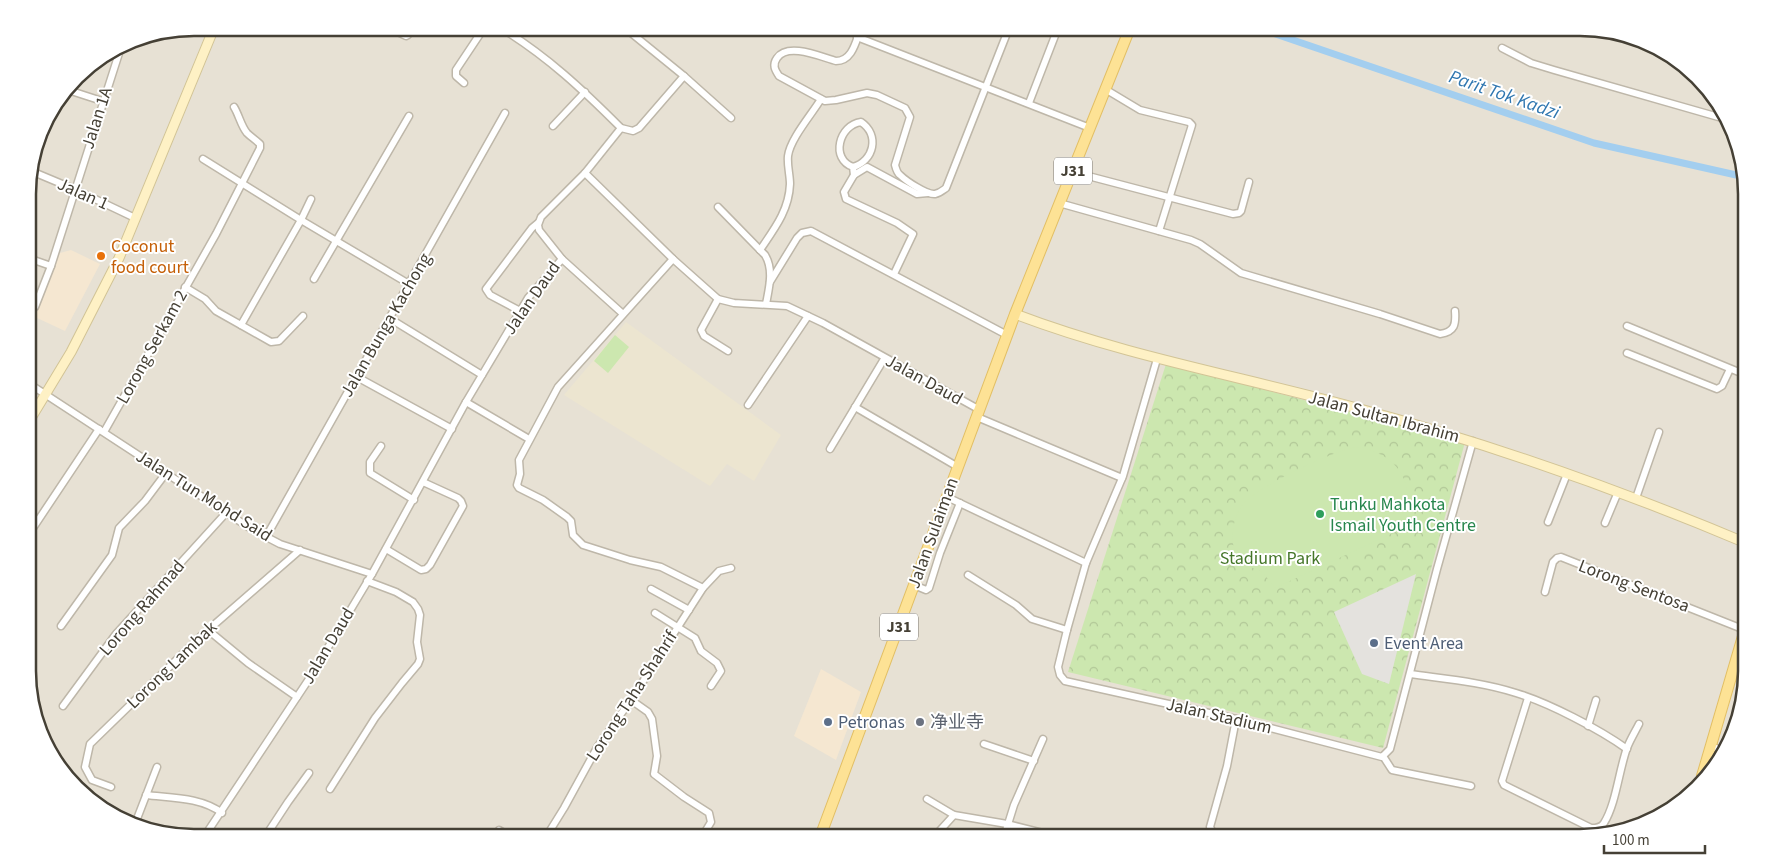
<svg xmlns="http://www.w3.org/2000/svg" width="1774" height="865" viewBox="0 0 1774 865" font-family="'Source Sans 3','Noto Sans SC',sans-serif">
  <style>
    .residential { fill: #e7e1d4 }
    .commercial { fill: #f5e7d1 }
    .education { fill: #ece5d0 }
    .forest { fill: url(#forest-crowns) }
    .garden { fill: #cce7af }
    .parking { fill: #e4e2de }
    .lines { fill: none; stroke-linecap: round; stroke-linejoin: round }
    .canal { stroke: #a3ceef; stroke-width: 7 }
    .street-casing { stroke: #beb7a9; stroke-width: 9 }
    .secondary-casing { stroke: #d2c496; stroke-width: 11 }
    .primary-casing { stroke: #e2bf65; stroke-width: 12 }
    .street { stroke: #fff; stroke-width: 6 }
    .secondary { stroke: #fef1c5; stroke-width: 9 }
    .primary { stroke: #fde295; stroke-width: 10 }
    .food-dot { fill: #e8710a; stroke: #fff; stroke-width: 2 }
    .leisure-dot { fill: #2e9e5b; stroke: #fff; stroke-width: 2 }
    .service-dot { fill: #5c6f8a; stroke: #fff; stroke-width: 2 }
    .worship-dot { fill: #6b7280; stroke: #fff; stroke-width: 2 }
    .labels { text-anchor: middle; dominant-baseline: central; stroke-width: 4; stroke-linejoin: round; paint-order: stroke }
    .shield { fill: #fff; stroke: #7d7972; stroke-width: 1 }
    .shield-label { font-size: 16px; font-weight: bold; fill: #454035 }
    .street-label { font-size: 18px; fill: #454035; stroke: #fff }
    .food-label { font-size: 18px; fill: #c56008; stroke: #fff; text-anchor: start }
    .leisure-label { font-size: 18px; fill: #27864d; stroke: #fff; text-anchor: start }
    .park-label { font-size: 18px; fill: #457629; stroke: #fff }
    .service-label { font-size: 18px; fill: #4e5e75; stroke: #fff; text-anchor: start }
    .worship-label { font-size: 18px; fill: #5b616d; stroke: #fff; text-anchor: start }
    .water-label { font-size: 19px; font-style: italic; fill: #3077b0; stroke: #fff }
    .rim { fill: none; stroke: #454035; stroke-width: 2.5 }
  </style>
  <defs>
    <pattern id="forest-crowns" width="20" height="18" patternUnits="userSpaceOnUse" patternTransform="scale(1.25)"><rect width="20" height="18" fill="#cce7af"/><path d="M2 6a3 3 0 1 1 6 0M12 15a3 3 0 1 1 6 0" fill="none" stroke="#b1c797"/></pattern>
  </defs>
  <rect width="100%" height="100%" fill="#f3efe6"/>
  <!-- residential -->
  <polygon class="residential" points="195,28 1579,28 1653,45 1712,93 1745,173 1746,671 1729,744 1672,809 1590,837 195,837 121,820 62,772 29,692 28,184 45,121 84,69 131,40"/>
  <!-- commercial -->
  <g class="commercial">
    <polygon points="71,250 100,264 65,331 35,317 60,253"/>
    <polygon points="821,669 861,692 836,760 794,736"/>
  </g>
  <!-- education -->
  <polygon class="education" points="626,322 781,435 754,481 727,464 710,486 564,395"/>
  <!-- forest -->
  <polygon class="forest" points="1166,364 1465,442 1383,748 1068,672"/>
  <!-- garden -->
  <g class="garden">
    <polygon points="615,335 629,347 608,373 594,361"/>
    <path d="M1356,447C1381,449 1408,468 1407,496C1407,508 1398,520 1395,532L1275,588C1271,583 1266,575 1260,571C1250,566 1240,565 1236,554C1229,539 1233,516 1244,503C1259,486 1333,451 1356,447Z"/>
  </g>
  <!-- parking -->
  <polygon class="parking" points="1416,574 1389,684 1362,674 1334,612"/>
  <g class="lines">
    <!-- canal -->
    <polyline class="canal" points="1258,28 1594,143 1745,177"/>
    <!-- street casing -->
    <g class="street-casing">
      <g id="street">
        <polyline points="389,28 406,36 408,35 413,28"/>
        <path d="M501,28C548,57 582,89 621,128L633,131L639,128L684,76"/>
        <polyline points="625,28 684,76 731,118"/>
        <path d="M861,28C856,40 853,61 836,61C821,57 788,42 777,58C772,65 775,70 779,76L825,101L836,100L867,93L877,95L905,108L910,117L895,165C896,169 897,173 900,175C906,181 927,195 935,194C940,193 942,191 946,188L1009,28"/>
        <polyline points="857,37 1090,128"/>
        <polyline points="1502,48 1531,63 1554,70 1722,118"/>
        <polyline points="464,83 456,76 456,70 484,28"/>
        <polyline points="1105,89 1140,110 1189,122 1192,125 1159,231"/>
        <polyline points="68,90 102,101"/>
        <polyline points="1029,103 1058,28"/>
        <polyline points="553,126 585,92"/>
        <polyline points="203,159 301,220 409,284"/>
        <path d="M853,167C874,161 880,135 861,122C839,125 830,159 853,167L854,175"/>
        <polyline points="31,171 74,189 135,218"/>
        <polyline points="1073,172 1233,214 1239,213 1241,211 1249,182"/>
        <polyline points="585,173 621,128"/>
        <path d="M1059,203L1191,240L1200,244L1241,273L1380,314L1440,334C1455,332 1456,324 1455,311"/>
        <path d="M718,207L765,255C774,270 769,288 766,304"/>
        <path d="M760,250C775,228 789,210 790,184C790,175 787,165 788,156C790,139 812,114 821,99"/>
        <polyline points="28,258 51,266"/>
        <polyline points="673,259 558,387 519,460 520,474 517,485 519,488 543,500 567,517 571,521 573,535 583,545 630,560 661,567 703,588"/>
        <polyline points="894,274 913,234 897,223 846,199 844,192 854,175 867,167 917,194 928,193"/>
        <polyline points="314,279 409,116"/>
        <polyline points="770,282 797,238 802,233 811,231 1007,335"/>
        <polyline points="185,287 205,299 216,311 271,342 279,341 303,316"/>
        <polyline points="718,299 701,330 704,336 728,351"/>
        <polyline points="35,307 51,266 121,47"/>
        <polyline points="520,311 490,295 486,289 532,228 538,223"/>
        <polyline points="623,314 562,259 539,230 538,225 541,217 585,173 673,259 718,299 734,303 787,306 823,323 980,410"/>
        <polyline points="389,318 482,375"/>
        <polyline points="241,325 301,220 311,199"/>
        <polyline points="1627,326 1746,375"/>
        <polyline points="1627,353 1717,389 1722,386 1730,369"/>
        <polyline points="1157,359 1123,476 1086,563 1067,630 1058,667 1060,675 1065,681 1236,719 1382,757 1390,749 1437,569 1473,441"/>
        <polyline points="357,377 452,429"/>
        <polyline points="28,383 253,530 280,544 372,574"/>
        <polyline points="466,402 529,439"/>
        <polyline points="748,405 808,316"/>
        <polyline points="855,407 958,467"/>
        <polyline points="977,417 1122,478"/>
        <path d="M104,432L216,234L260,148V144C256,140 251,137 247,133C241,126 239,115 234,107"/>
        <polyline points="381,446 370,462 370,473 414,500"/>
        <polyline points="830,449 884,359"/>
        <polyline points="947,497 1086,563"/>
        <polyline points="1636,498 1659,432"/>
        <polyline points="1548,522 1567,474"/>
        <polyline points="1605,523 1618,492"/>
        <polyline points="29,534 99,429"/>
        <polyline points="266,537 505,113"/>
        <polyline points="386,549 421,570 426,569 430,565 463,506 461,501 458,498 423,482"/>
        <polyline points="968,575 1016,605 1032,619 1067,630"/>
        <polyline points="914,585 926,590 929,588 940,553 960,503"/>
        <polyline points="651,589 689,610"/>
        <polyline points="1545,592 1553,562 1557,558 1561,557 1745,630"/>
        <polyline points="655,613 695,638 701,651 717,663 721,671 711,686"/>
        <polyline points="61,626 112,555 119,528 145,501 166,473"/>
        <polyline points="208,630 248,663 297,697"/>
        <path d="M1410,674C1445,679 1482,682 1516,693C1549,703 1599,729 1627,749"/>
        <path d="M1528,698L1502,781L1504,785L1591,828C1596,828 1601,828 1604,823C1616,804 1619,770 1627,748C1630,740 1635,732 1639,724"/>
        <polyline points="631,700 648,712 652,719 657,756 654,774 684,797 709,813 711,822 702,837"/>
        <polyline points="63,706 116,634 226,513"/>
        <polyline points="1588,726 1596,700"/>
        <polyline points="984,744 1034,761"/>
        <polyline points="1711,746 1723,751"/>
        <polyline points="1383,756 1392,770 1471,786"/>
        <polyline points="111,787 92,780 85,767 90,744 200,637 300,550"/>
        <polyline points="330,789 375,718 402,683 418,664 420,659 417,642 420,615 418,609 413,602 396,592 367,581"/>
        <path d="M146,795C171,798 201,797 222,813"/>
        <polyline points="927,799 954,815 1007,824 1059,837"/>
        <polyline points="135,824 157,767"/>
        <polyline points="499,830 511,837"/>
        <polyline points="204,837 309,679 372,574 466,402 528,298 562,259"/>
        <polyline points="265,837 288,802 309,773"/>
        <polyline points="546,837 564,808 598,746 631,700 703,588 719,571 731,568"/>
        <polyline points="934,837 954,815"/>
        <polyline points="1004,837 1014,805 1043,739"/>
        <polyline points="1220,837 1214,835 1210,827 1227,766 1236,719"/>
      </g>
    </g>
    <!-- secondary casing -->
    <g class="secondary-casing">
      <g id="secondary">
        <path d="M1015,314C1125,356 1240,376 1353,407C1487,443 1618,489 1746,543"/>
        <polyline points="28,423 71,352 119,258 214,28"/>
      </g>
    </g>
    <!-- primary casing -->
    <g class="primary-casing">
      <g id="primary">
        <polyline points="1746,543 1746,544"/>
        <polyline points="1702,776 1746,626"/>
        <polyline points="820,837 1015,314 1130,28"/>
      </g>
    </g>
    <!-- street -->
    <use href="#street" class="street"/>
    <!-- secondary -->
    <use href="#secondary" class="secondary"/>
    <!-- primary -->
    <use href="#primary" class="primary"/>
  </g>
  <!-- markers -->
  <circle class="food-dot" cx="101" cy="256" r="5"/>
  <circle class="leisure-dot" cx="1320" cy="514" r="5"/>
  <g class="service-dot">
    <circle cx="1374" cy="643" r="5"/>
    <circle cx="828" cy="722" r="5"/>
  </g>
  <circle class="worship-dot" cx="920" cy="722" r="5"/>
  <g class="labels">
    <!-- shield labels -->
    <g class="shield">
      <rect x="1054" y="157.5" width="38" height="27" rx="4"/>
      <rect x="880" y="613.5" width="38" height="27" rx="4"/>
    </g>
    <g class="shield-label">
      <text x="1073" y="171">J31</text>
      <text x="899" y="627">J31</text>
    </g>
    <!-- street labels -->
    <g class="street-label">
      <text transform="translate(97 118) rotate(-72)">Jalan 1A</text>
      <text transform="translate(83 194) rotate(24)">Jalan 1</text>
      <text transform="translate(532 298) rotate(-55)">Jalan Daud</text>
      <text transform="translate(386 325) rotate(-60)">Jalan Bunga Kachong</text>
      <text transform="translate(152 347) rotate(-61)">Lorong Serkam 2</text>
      <text transform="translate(924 380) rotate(29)">Jalan Daud</text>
      <text transform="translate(1384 417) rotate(15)">Jalan Sultan Ibrahim</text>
      <text transform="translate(204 496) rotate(32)">Jalan Tun Mohd Said</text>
      <text transform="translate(933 533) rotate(-70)">Jalan Sulaiman</text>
      <text transform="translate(1634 586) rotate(21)">Lorong Sentosa</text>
      <text transform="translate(142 608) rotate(-49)">Lorong Rahmad</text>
      <text transform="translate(328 646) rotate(-59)">Jalan Daud</text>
      <text transform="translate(172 665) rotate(-44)">Lorong Lambak</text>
      <text transform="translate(632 696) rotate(-57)">Lorong Taha Shahrif</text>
      <text transform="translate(1219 716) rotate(13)">Jalan Stadium</text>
    </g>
    <!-- food labels -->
    <g class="food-label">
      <text x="111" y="246">Coconut<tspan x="111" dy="21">food court</tspan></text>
    </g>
    <!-- leisure labels -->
    <g class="leisure-label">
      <text x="1330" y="504">Tunku Mahkota<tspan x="1330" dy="21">Ismail Youth Centre</tspan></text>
    </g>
    <!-- park labels -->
    <g class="park-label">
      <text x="1270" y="558">Stadium Park</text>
    </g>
    <!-- service labels -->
    <g class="service-label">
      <text x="1384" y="643">Event Area</text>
      <text x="838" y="722">Petronas</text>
    </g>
    <!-- worship labels -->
    <g class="worship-label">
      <text x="930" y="722">净业寺</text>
    </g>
    <!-- water labels -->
    <g class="water-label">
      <text transform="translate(1504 95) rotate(19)">Parit Tok Kadzi</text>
    </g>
  </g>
  <!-- crop -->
  <path d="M0 0H1774V865H0ZM194 36H1580A158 158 0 0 1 1738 194V671A158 158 0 0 1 1580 829H194A158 158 0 0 1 36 671V194A158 158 0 0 1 194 36Z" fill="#fff" fill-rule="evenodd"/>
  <path class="rim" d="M194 36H1580A158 158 0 0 1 1738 194V671A158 158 0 0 1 1580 829H194A158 158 0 0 1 36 671V194A158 158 0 0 1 194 36Z"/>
  <!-- scale -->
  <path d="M1604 845v8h101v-8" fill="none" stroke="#454035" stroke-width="2.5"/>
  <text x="1612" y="845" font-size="15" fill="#454035" stroke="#ffffff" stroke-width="4" paint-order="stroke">100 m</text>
</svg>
